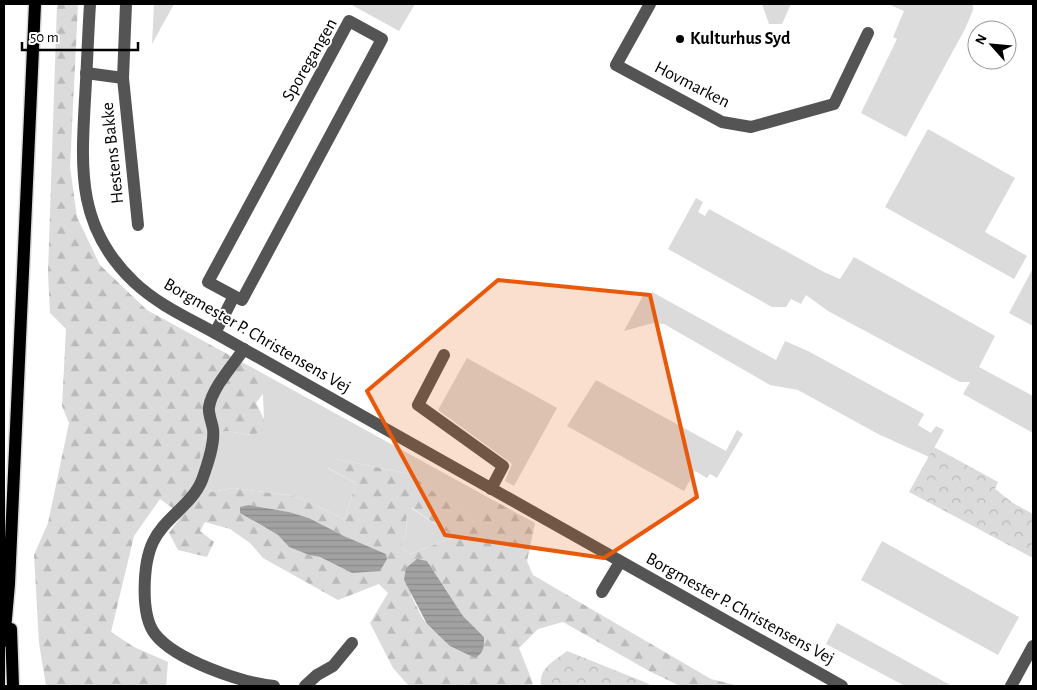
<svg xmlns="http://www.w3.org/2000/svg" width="1037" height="690" viewBox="0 0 1037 690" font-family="'Alegreya Sans',sans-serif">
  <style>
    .grass { fill: #dbdbdb }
    .forest { fill: url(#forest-firs); fill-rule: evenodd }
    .park { fill: url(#park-crowns) }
    .water { fill: url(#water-rules) }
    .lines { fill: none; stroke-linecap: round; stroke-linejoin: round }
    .major-casing { stroke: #dbdbdb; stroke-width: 15 }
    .minor { stroke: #545454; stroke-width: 12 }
    .major { stroke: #000; stroke-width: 12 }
    .marked { fill: #e8590c; fill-opacity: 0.2; stroke: #e8590c; stroke-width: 4; stroke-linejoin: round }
    .poi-dot { fill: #000; stroke: #fff; stroke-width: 2 }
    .labels { text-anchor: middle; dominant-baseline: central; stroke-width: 4; stroke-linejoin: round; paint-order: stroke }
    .poi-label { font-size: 18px; font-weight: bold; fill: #000; stroke: #fff; text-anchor: start }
    .street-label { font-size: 18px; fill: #000; stroke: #fff }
  </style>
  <defs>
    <pattern id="forest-firs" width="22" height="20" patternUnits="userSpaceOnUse" patternTransform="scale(1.25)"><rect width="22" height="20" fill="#dbdbdb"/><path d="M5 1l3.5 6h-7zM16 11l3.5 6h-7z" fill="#bababa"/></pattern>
    <pattern id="park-crowns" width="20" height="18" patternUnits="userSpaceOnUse" patternTransform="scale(1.25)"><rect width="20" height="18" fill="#dbdbdb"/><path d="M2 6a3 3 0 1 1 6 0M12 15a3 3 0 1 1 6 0" fill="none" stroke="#bababa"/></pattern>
    <pattern id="water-rules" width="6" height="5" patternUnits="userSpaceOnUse" patternTransform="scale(1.25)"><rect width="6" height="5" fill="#a2a2a2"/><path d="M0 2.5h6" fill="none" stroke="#8a8a8a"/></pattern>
  </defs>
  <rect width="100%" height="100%" fill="#fff"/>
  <!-- grass -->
  <g class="grass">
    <polygon points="154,4 174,4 152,44"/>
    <polygon points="350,4 415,4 399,31"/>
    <polygon points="762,4 791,4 782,24 769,24"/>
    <polygon points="888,4 973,4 973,10 965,29 906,137 861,113 897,39 893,37 904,11"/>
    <polygon points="928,129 1015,178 985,232 1027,256 1014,279 885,207"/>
    <polygon points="696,198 703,202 698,212 705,216 709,209 824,272 840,279 854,257 995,336 979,367 1033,396 1033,433 963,394 970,382 960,382 828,311 806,295 801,304 791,299 786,307 772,307 668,249"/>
    <polygon points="1033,268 1033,326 1009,313"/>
    <polygon points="645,292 650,295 652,292 776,360 785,341 808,351 924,414 918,425 931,433 936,426 944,430 929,457 878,434 798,390 770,385 664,324 653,323 624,331"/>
    <polygon points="467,358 557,408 514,486 505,481 512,464 438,410"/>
    <polygon points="262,373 491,499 477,525 410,474 336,459 327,468 356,483 345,519 295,496 233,488 211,492 194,481 204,438 226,431 251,435 264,419"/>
    <polygon points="596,380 726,451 737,430 743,434 717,478 710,474 707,478 695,471 684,491 567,426"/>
    <polygon points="411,508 455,537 410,554 401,547 407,531 406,519"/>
    <polygon points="882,541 1019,617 998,655 861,580"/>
    <polygon points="837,623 952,686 905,686 826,644"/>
  </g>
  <!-- forest -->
  <path class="forest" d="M57,4H78L70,167L77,217L100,265L147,310L262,373L268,387L256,403L264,419V431L251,435L226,431L204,438L195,481L211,492L233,488L295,496L345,519L356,483L326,467L336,459L410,474L476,524L491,499L535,523L527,561L533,575L711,679L739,686H680L649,671L563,622L538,629L519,648L531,678L533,686H409L393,668L370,623L388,593L379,584L338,600L263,558L250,543L230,529L205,522L200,531L214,542L207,557L178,550L169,533L182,515L160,499L134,536L111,632L134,647L168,662L166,686H46L39,643L34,555L48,523L69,423L62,406L66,329L50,313L48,273ZM249,505L289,512L309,518L344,536L386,554L352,573L320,557L309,555L289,547L278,535L253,521ZM412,508L455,537L410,554L401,547L407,531L406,519ZM427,561L463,616L484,637L475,658C464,652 433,632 426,623C420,615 416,605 411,595Z"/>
  <!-- park -->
  <g class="park">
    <polygon points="934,447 998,482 995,489 1013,503 1033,514 1033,558 909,492"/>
    <path d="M567,651L647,683L652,686H541C539,667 553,662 567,651Z"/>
  </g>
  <!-- water -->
  <g class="water">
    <polygon points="249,505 289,512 309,518 344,536 386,554 387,559 380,571 352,573 320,557 309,555 289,547 278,535 240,513 240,507"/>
    <path d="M417,559L427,561L463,616L484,637C484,647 484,653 475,658L450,646L427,624L404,580L406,568Z"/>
  </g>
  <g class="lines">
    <!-- major casing -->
    <g class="major-casing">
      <g id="major">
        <polyline points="11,629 13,686"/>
        <polyline points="4,641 9,584 35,4"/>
      </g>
    </g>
    <!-- minor -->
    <g class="minor">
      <path d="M90,4C88,35 87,67 85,99C81,171 77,228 134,282C157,304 188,318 215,333L842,686"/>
      <polyline points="126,4 123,78 138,225"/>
      <polyline points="650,4 616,65 722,122 751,127 834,104 868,33"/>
      <polyline points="86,73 123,78"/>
      <polyline points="215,333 234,296 242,300 382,39 349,21 208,282 234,296"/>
      <path d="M244,349C233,365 212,388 209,407C208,414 212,422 213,429C215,444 207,466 202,480C192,505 164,518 153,542C143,563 140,615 155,634C175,660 242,683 274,686"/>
      <polyline points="444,355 418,405 503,466 491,489"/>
      <polyline points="602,592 620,562"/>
      <polyline points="305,686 317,675 333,666 352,643"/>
      <polyline points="1011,686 1033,646"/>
    </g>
    <!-- major -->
    <use href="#major" class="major"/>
  </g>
  <!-- marked area -->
  <path class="marked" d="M498,280L650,295L697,497L604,558L445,535L367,391Z"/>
  <!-- markers -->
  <circle class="poi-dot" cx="680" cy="39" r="5"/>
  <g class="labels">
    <!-- poi labels -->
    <g class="poi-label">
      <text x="690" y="39">Kulturhus Syd</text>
    </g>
    <!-- street labels -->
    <g class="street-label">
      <text transform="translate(310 60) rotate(-60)">Sporegangen</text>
      <text transform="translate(692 85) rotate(27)">Hovmarken</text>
      <text transform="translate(113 153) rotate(-96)">Hestens Bakke</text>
      <text transform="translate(257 336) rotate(30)">Borgmester P. Christensens Vej</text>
      <text transform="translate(740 609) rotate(29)">Borgmester P. Christensens Vej</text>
    </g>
  </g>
  <!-- border -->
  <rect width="1037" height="690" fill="none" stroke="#000000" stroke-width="10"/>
  <!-- north arrow -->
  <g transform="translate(992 45) rotate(297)"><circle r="24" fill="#ffffff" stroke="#999999"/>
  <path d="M0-4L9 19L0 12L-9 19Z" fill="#000000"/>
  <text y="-8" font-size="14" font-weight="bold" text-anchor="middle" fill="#000000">N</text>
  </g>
  <!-- scale -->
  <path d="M22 42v8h116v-8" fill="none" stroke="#000000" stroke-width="2.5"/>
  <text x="30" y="42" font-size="15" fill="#000000" stroke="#ffffff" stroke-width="4" paint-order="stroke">50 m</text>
</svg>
